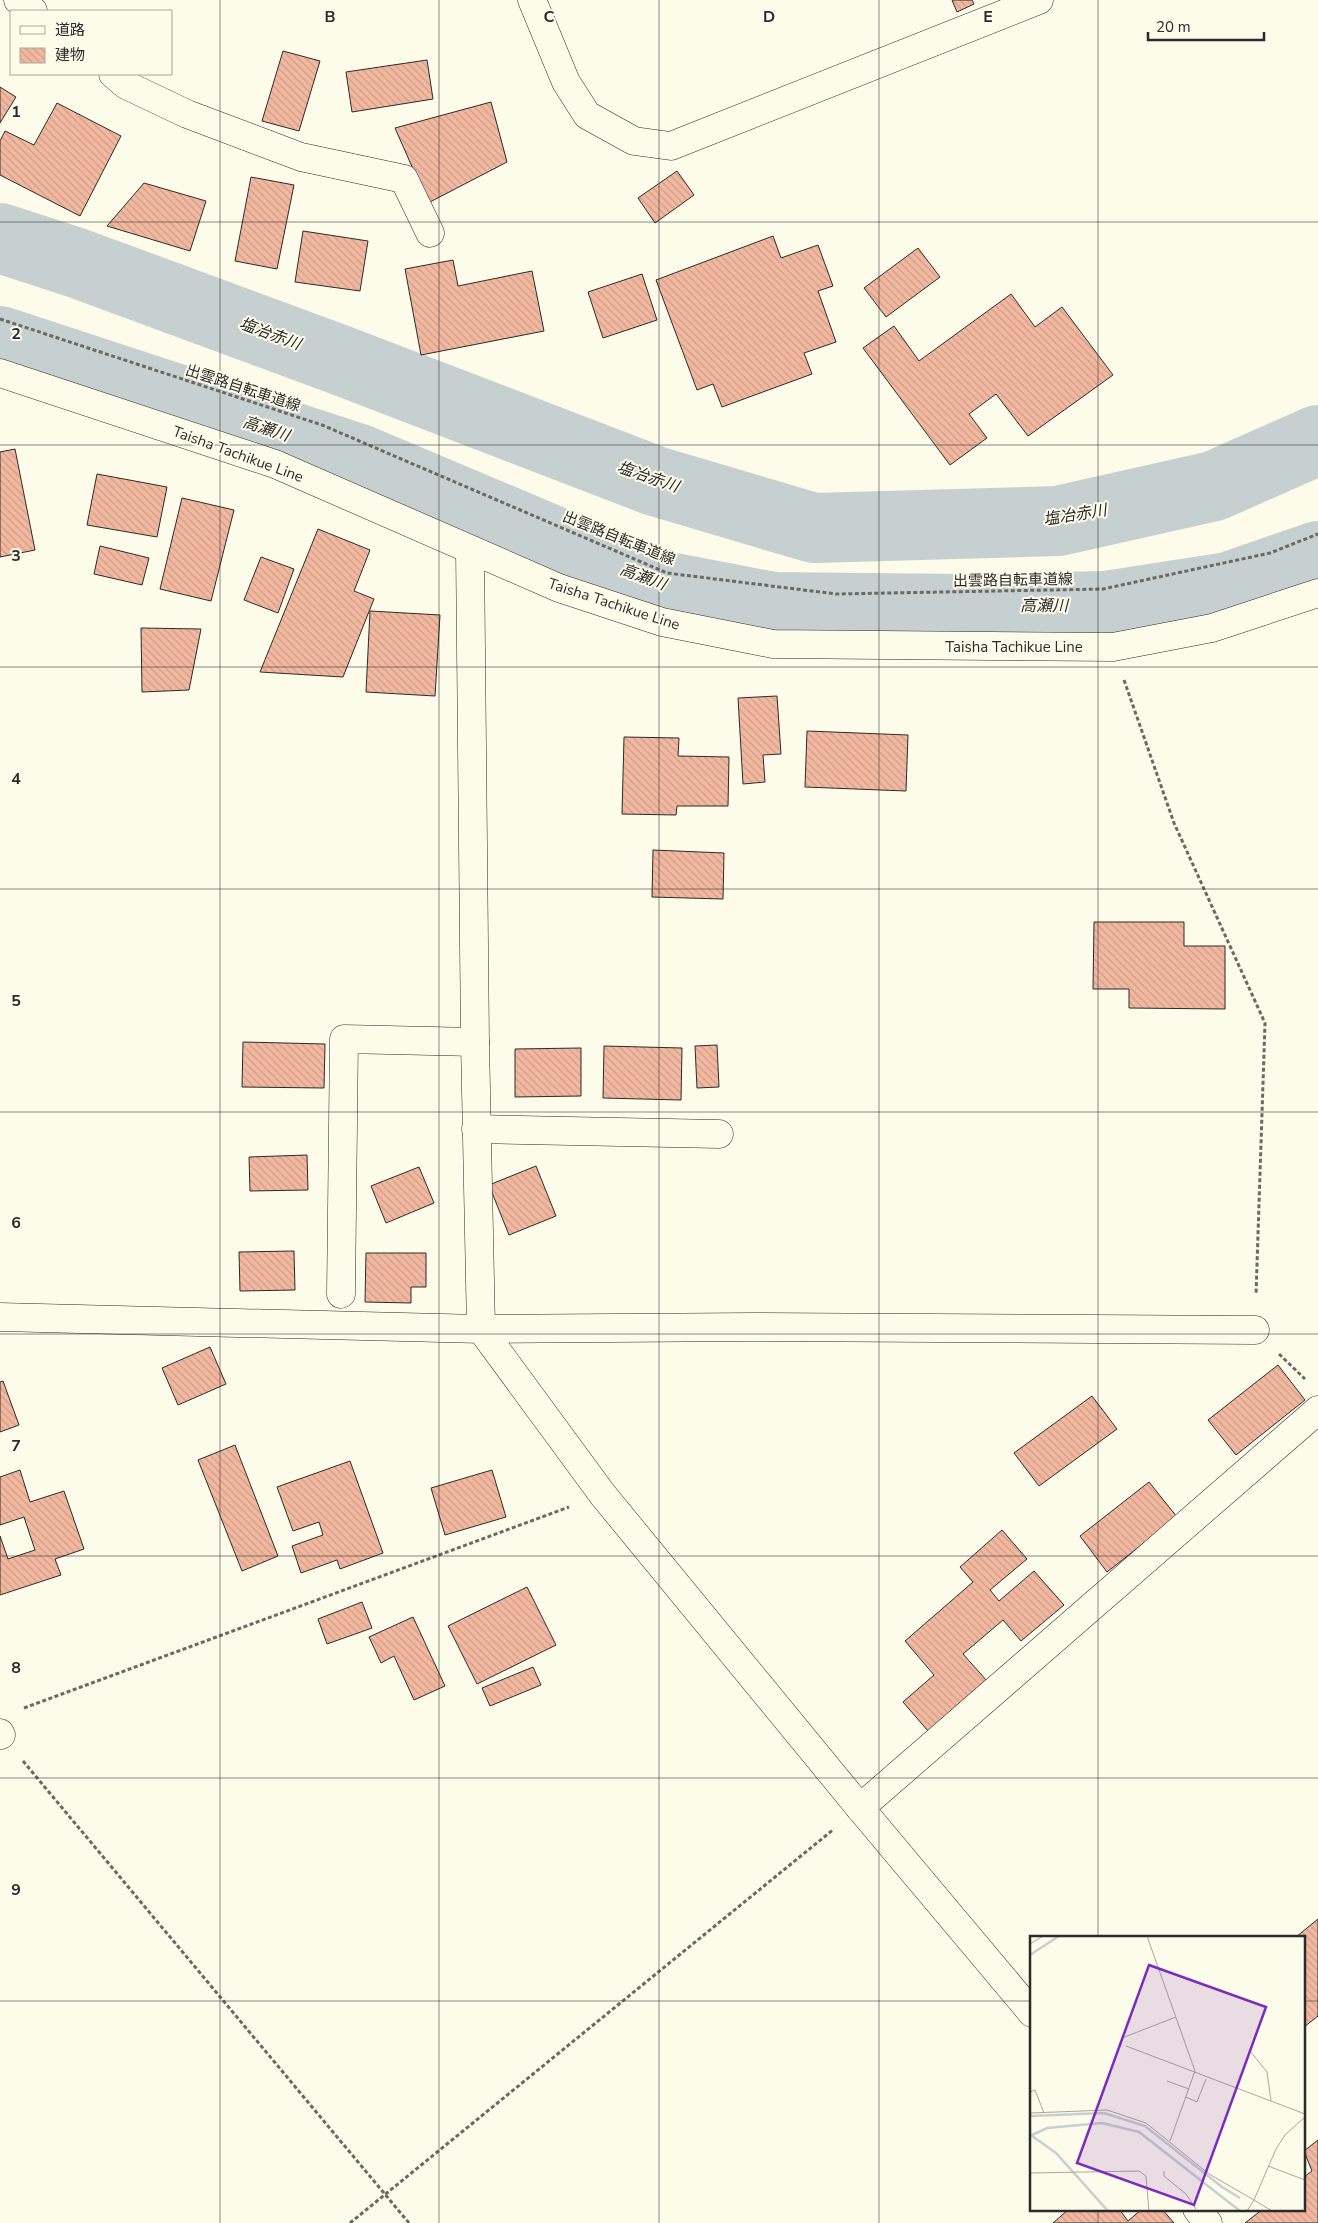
<svg xmlns="http://www.w3.org/2000/svg" width="1318" height="2223" viewBox="0 0 1318 2223" font-family="'Nunito Sans','Noto Sans JP',sans-serif">
  <style>
    .lines { fill: none; stroke-linecap: round; stroke-linejoin: round }
    .river { stroke: #c7d0d0; stroke-width: 70 }
    .building { fill: url(#building-back-hatch); stroke: #2b2b2b }
    .minor-casing { stroke: #2b2b2b; stroke-width: 29 }
    .major-casing { stroke: #2b2b2b; stroke-width: 29 }
    .path { stroke: #6a6964; stroke-width: 3; stroke-dasharray: 4 2.5; stroke-linecap: butt }
    .minor { stroke: #fdfbea; stroke-width: 28 }
    .major { stroke: #fdfbea; stroke-width: 28 }
    .grid { fill: none; stroke: #2b2b2b; stroke-width: 1; stroke-opacity: 0.55 }
    .labels { text-anchor: middle; dominant-baseline: central; stroke-width: 4; stroke-linejoin: round; paint-order: stroke }
    .street-label { font-size: 15px; fill: #2b2b2b; stroke: #fdfbea }
    .water-label { font-size: 16px; font-style: italic; fill: #2b2b2b; stroke: #fdfbea }
    .inset-river { fill: none; stroke: #c7d0d0; stroke-width: 2.5 }
    .inset-road { fill: none; stroke: #a9a89e; stroke-width: 1 }
    .view { fill: #7b2cbf; fill-opacity: 0.15; stroke: #7b2cbf; stroke-width: 2.5 }
    .inset-edge { fill: none; stroke: #2b2b2b; stroke-width: 2.5 }
    .grid-label { font-size: 16px; text-anchor: middle; font-weight: bold; fill: #2b2b2b; stroke: #fdfbea; stroke-width: 4; stroke-linejoin: round; paint-order: stroke }
  </style>
  <defs>
    <pattern id="building-back-hatch" width="6" height="6" patternUnits="userSpaceOnUse" patternTransform="scale(1.25)"><rect width="6" height="6" fill="#f2b8a0"/><path d="M-1 5l2 2M0 0l6 6M5-1l2 2" fill="none" stroke="#d09e8a"/></pattern>
  </defs>
  <rect width="100%" height="100%" fill="#fdfbea"/>
  <g class="lines">
    <!-- river -->
    <g class="river">
      <polyline points="0,238 77,263 340,360 655,481 814,528 1058,521 1214,486 1318,440"/>
      <polyline points="0,341 359,459 658,585 773,607 961,609 1105,606 1228,587 1318,556"/>
    </g>
  </g>
  <!-- building -->
  <g class="building">
    <polygon points="952,0 972,0 974,4 957,12"/>
    <polygon points="283,51 320,61 299,131 262,121"/>
    <polygon points="427,60 433,99 352,112 346,72"/>
    <polygon points="0,87 16,97 0,123"/>
    <polygon points="491,102 507,162 428,203 395,128"/>
    <polygon points="57,103 121,136 80,216 0,175 0,141 5,131 34,145"/>
    <polygon points="677,171 694,195 655,223 638,198"/>
    <polygon points="251,177 294,185 277,269 235,261"/>
    <polygon points="144,183 206,201 190,251 107,226"/>
    <polygon points="303,231 368,241 360,291 295,282"/>
    <polygon points="773,236 781,258 818,245 833,286 818,291 836,342 804,353 812,374 722,407 713,384 697,390 656,280"/>
    <polygon points="918,248 940,277 886,317 864,288"/>
    <polygon points="453,260 458,286 532,271 544,331 421,355 405,269"/>
    <polygon points="642,274 657,320 603,338 588,292"/>
    <polygon points="1011,294 1035,327 1062,307 1113,375 1028,436 996,394 969,414 987,438 950,465 863,348 894,326 919,361"/>
    <polygon points="15,449 35,550 0,557 0,452"/>
    <polygon points="97,474 167,487 157,537 87,525"/>
    <polygon points="182,498 234,510 211,601 160,589"/>
    <polygon points="318,529 370,550 354,591 374,599 343,677 260,672"/>
    <polygon points="100,546 149,558 142,585 94,574"/>
    <polygon points="261,557 294,569 278,613 244,600"/>
    <polygon points="370,611 440,615 435,696 366,692"/>
    <polygon points="141,628 201,629 189,690 142,692"/>
    <polygon points="777,696 781,754 763,755 765,782 743,784 738,698"/>
    <polygon points="807,731 908,735 906,791 805,787"/>
    <polygon points="624,737 679,738 678,756 729,757 728,806 677,806 676,815 622,814"/>
    <polygon points="653,850 724,853 723,899 652,897"/>
    <polygon points="1094,922 1184,922 1184,946 1225,946 1225,1009 1129,1008 1129,989 1093,989"/>
    <polygon points="243,1042 325,1044 324,1088 242,1087"/>
    <polygon points="717,1045 719,1087 697,1088 695,1046"/>
    <polygon points="604,1046 682,1048 681,1100 603,1098"/>
    <polygon points="581,1048 581,1096 515,1097 515,1049"/>
    <polygon points="307,1155 308,1190 250,1191 249,1157"/>
    <polygon points="536,1166 556,1216 509,1235 489,1185"/>
    <polygon points="419,1167 434,1203 386,1223 371,1186"/>
    <polygon points="294,1251 295,1290 240,1291 239,1252"/>
    <polygon points="366,1253 426,1253 426,1287 411,1287 411,1303 365,1302"/>
    <polygon points="210,1347 226,1384 178,1405 162,1368"/>
    <polygon points="1278,1365 1305,1400 1236,1455 1208,1420"/>
    <polygon points="3,1381 19,1425 0,1432 0,1382"/>
    <polygon points="1092,1396 1117,1429 1039,1486 1014,1453"/>
    <polygon points="235,1445 278,1556 242,1571 198,1460"/>
    <polygon points="350,1461 383,1553 340,1569 337,1560 301,1573 292,1546 323,1535 319,1522 293,1531 277,1487"/>
    <polygon points="20,1470 30,1502 64,1491 84,1549 55,1559 61,1575 0,1595 0,1536 8,1559 35,1550 24,1517 0,1525 0,1477"/>
    <polygon points="492,1470 506,1517 445,1535 431,1488"/>
    <polygon points="1149,1482 1177,1517 1107,1572 1080,1536"/>
    <polygon points="1002,1530 1027,1559 990,1590 999,1601 1034,1571 1064,1605 1021,1641 1003,1620 963,1654 987,1681 928,1731 903,1702 934,1675 905,1641 973,1582 960,1567"/>
    <polygon points="527,1587 556,1645 477,1684 448,1626"/>
    <polygon points="362,1602 372,1628 327,1644 318,1619"/>
    <polygon points="413,1617 445,1686 414,1700 394,1656 381,1663 369,1637"/>
    <polygon points="533,1667 541,1685 490,1706 482,1688"/>
    <polygon points="1318,1919 1318,2016 1304,2027 1304,1937 1296,1937"/>
    <polygon points="1318,2140 1318,2223 1245,2223 1263,2209 1304,2209 1304,2177 1312,2171 1304,2151"/>
    <polygon points="1069,2209 1119,2209 1128,2221 1142,2209 1162,2209 1174,2223 1053,2223"/>
  </g>
  <g class="lines">
    <!-- minor casing -->
    <g class="minor-casing">
      <g id="minor">
        <polyline points="18,0 33,11"/>
        <polyline points="532,0 566,82 587,115 634,141 671,146 1039,0"/>
        <polyline points="113,74 126,85 187,114 301,157 404,179 430,233"/>
        <polyline points="470,550 475,1042 481,1329 603,1495 860,1808 1032,2013"/>
        <polyline points="476,1129 719,1134"/>
        <polyline points="341,1294 344,1039 475,1042"/>
        <polyline points="0,1317 481,1329 752,1327 1255,1330"/>
        <polyline points="0,1733 1,1735"/>
        <polyline points="860,1808 1318,1410"/>
        <polyline points="1197,2209 1208,2223"/>
      </g>
    </g>
    <!-- major casing -->
    <g class="major-casing">
      <polyline id="major" points="0,373 275,464 559,588 662,622 773,644 1113,647 1212,628 1318,593"/>
    </g>
    <!-- path -->
    <g class="path">
      <polyline points="0,319 322,425 667,573 836,594 1103,589 1270,553 1318,534"/>
      <polyline points="1124,680 1174,823 1265,1023 1256,1295"/>
      <polyline points="1279,1354 1305,1379"/>
      <polyline points="24,1708 569,1507"/>
      <polyline points="23,1761 409,2223"/>
      <polyline points="350,2223 834,1829"/>
    </g>
    <!-- minor -->
    <use href="#minor" class="minor"/>
    <!-- major -->
    <use href="#major" class="major"/>
  </g>
  <!-- grid -->
  <path class="grid" d="M220,0V2223M439,0V2223M659,0V2223M879,0V2223M1098,0V1937M0,222H1318M0,445H1318M0,667H1318M0,889H1318M0,1112H1318M0,1334H1318M0,1556H1318M0,1778H1318M0,2001H1032M1304,2001H1318M1098,2209V2223"/>
  <g class="labels">
    <!-- street labels -->
    <g class="street-label">
      <text transform="translate(243 388) rotate(18)">出雲路自転車道線</text>
      <text transform="translate(238 454) rotate(20)">Taisha Tachikue Line</text>
      <text transform="translate(619 538) rotate(22)">出雲路自転車道線</text>
      <text transform="translate(1013 580) rotate(-1)">出雲路自転車道線</text>
      <text transform="translate(614 604) rotate(18)">Taisha Tachikue Line</text>
      <text x="1014" y="647">Taisha Tachikue Line</text>
    </g>
    <!-- water labels -->
    <g class="water-label">
      <text transform="translate(270 334) rotate(20)">塩冶赤川</text>
      <text transform="translate(266 429) rotate(18)">高瀬川</text>
      <text transform="translate(648 477) rotate(19)">塩冶赤川</text>
      <text transform="translate(1075 515) rotate(-9)">塩冶赤川</text>
      <text transform="translate(643 577) rotate(20)">高瀬川</text>
      <text x="1044" y="606">高瀬川</text>
    </g>
  </g>
  <!-- overview -->
  <g transform="translate(1030 1936)">
    <rect width="275" height="275" fill="#fdfbea"/>
    <path class="inset-river" d="M0,19L29,0M0,180L74,177L115,190L192,251L210,262M0,200L17,192L72,187L109,196L210,275M2,200L26,217L78,275"/>
    <path class="inset-road" d="M117,0L165,135L140,205M0,8L13,0M92,102L146,81M96,110L275,178M220,115L237,136L241,165M137,145L159,153M0,156L5,154L14,177M156,161L167,166L176,143M0,177L77,174L116,187L179,238L224,264L217,275M238,230L275,244M134,235V240L156,258L166,273M0,237L109,235L116,240L119,275M242,275L224,264L246,213L255,199L275,181"/>
    <path class="view" d="M119,29L236,71L164,269L47,227Z"/>
    <rect width="275" height="275" class="inset-edge"/>
  </g>
  <g class="grid-label">
    <text x="330" y="22">B</text>
    <text x="549" y="22">C</text>
    <text x="769" y="22">D</text>
    <text x="988" y="22">E</text>
    <text x="16" y="117">1</text>
    <text x="16" y="339">2</text>
    <text x="16" y="561">3</text>
    <text x="16" y="784">4</text>
    <text x="16" y="1006">5</text>
    <text x="16" y="1228">6</text>
    <text x="16" y="1451">7</text>
    <text x="16" y="1673">8</text>
    <text x="16" y="1895">9</text>
  </g>
  <!-- legend -->
  <rect x="10" y="10" width="162" height="65" fill="#fdfbea" stroke="#a9a89e"/>
  <rect x="20" y="26" width="25" height="8" fill="#fdfbea" stroke="#a9a89e"/>
  <text x="55" y="35" font-size="15" fill="#2b2b2b">道路</text>
  <rect x="20" y="48" width="25" height="15" fill="url(#building-back-hatch)" stroke="#a9a89e"/>
  <text x="55" y="60" font-size="15" fill="#2b2b2b">建物</text>
  <!-- scale -->
  <path d="M1148 32v8h116v-8" fill="none" stroke="#2b2b2b" stroke-width="2.5"/>
  <text x="1156" y="32" font-size="15" fill="#2b2b2b" stroke="#fdfbea" stroke-width="4" paint-order="stroke">20 m</text>
</svg>
